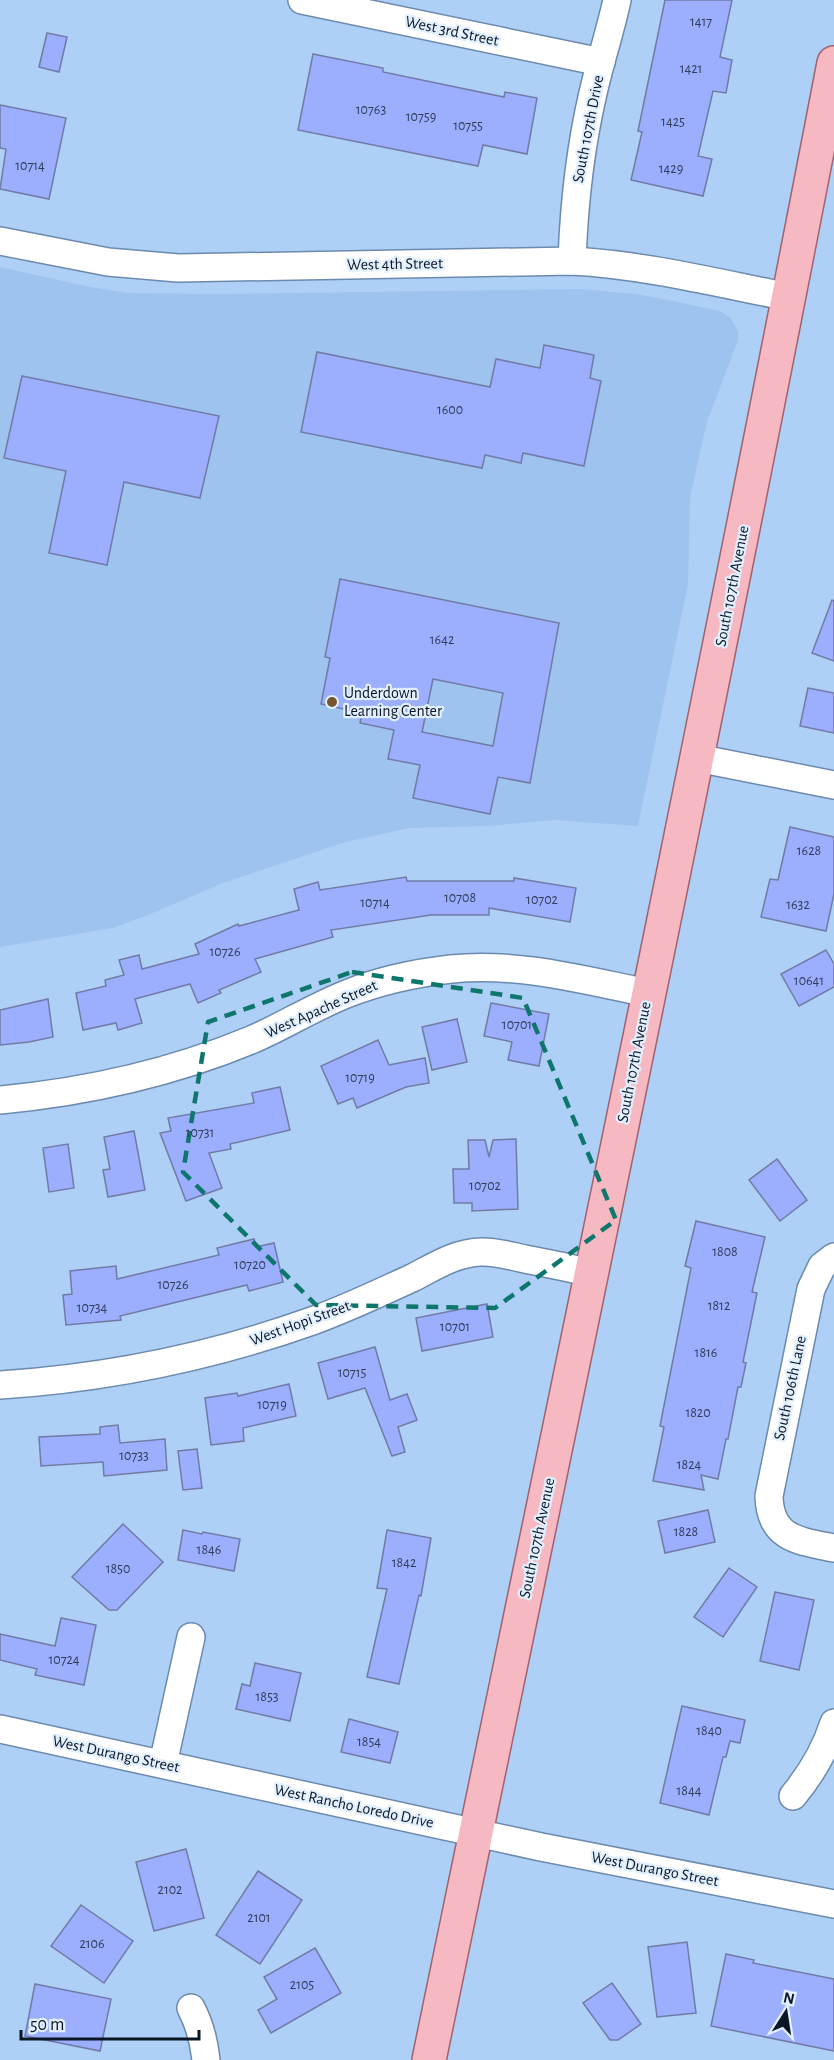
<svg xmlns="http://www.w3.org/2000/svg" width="834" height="2060" viewBox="0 0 834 2060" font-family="'Alegreya Sans',sans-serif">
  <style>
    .built { fill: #9ec3ef }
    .building { fill: #9baffe; stroke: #707ba5; stroke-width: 1.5; fill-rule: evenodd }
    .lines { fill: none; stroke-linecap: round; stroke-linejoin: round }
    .minor-casing { stroke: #6c8aae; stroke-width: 30 }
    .major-casing { stroke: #a0626f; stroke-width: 36 }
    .minor { stroke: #fff; stroke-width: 27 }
    .major { stroke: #f7b9c1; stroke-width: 33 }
    .marked { fill: none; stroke: #0f766e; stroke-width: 4.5; stroke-dasharray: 12 8; stroke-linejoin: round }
    .poi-dot { fill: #75552b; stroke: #e1effe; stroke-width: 2 }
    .labels { text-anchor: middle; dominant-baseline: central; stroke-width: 4.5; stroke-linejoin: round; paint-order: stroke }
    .number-label { font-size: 14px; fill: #2f3c5a }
    .street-label { font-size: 16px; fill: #0b1624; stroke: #e1effe }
    .poi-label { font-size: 16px; fill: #0b1624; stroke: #e1effe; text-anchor: start }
  </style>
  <rect width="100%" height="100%" fill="#afd0f6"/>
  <!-- built -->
  <polygon class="built" points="0,267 90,287 128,293 213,294 580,289 637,294 678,302 720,311 731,318 738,332 738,341 707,421 690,498 688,584 638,826 553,820 490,826 409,828 342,843 223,883 148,915 113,928 0,947"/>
  <!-- building -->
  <g class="building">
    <polygon points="665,0 732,0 720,57 732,60 726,93 713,91 698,156 712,159 703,196 631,180 642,132 638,131"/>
    <polygon points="47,33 67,37 59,72 39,67"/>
    <polygon points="313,54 383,68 383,72 504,97 505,92 537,98 527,154 483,145 478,166 298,130"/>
    <polygon points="0,105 66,118 49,199 0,189 6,149 0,148"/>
    <polygon points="544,345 594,355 590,378 601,381 584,466 523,453 521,463 485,455 482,468 301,432 317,352 490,387 496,359 540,368"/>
    <polygon points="22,376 219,416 200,498 124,482 107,565 49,553 66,471 4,458"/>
    <path d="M340,579L559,623L530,783L498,777L490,814L413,798L420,765L388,759L394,730L360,723L362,713L321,704L330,658L325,657ZM433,679L503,693L493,746L422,732Z"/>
    <polygon points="832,600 834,601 834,661 812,653"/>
    <polygon points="808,688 834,693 834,733 800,726"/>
    <polygon points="790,827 834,837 834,894 826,931 761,917 770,879 778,880"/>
    <polygon points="406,877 407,881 514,881 514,878 576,888 570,922 489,908 489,915 431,915 331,930 333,937 255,959 261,972 219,990 221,993 198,1003 190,984 135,999 142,1023 118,1030 116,1023 83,1030 76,993 106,986 105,980 124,975 119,960 139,955 142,969 199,954 195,944 238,924 239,926 299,910 294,889 318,882 320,890"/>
    <polygon points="826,950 834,964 834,987 799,1006 781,974"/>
    <polygon points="48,999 53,1037 29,1042 0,1045 0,1010"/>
    <polygon points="491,1003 549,1014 539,1066 508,1060 512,1042 484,1036"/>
    <polygon points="457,1019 467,1062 432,1070 422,1027"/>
    <polygon points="378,1040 389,1065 425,1058 429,1083 406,1087 357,1108 353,1098 338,1104 321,1066"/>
    <polygon points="280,1087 290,1130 230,1144 231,1149 209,1153 222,1188 186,1201 160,1133 171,1131 168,1118 254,1103 252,1093"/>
    <polygon points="134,1131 145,1190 108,1197 103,1170 110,1169 104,1137"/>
    <polygon points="516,1139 518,1209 472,1211 472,1203 454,1203 453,1169 469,1169 468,1140 485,1140 489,1157 493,1140"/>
    <polygon points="68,1144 74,1188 49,1192 43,1148"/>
    <polygon points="777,1159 807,1200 780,1221 749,1180"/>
    <polygon points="696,1221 765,1237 752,1292 757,1293 743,1362 746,1363 741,1387 738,1387 728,1439 726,1439 718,1479 701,1475 704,1490 653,1481 664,1427 660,1426 691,1268 685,1266"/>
    <polygon points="254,1239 256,1247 274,1243 283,1282 249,1291 247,1285 120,1316 121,1320 66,1325 63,1295 72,1294 70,1271 116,1266 117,1279 219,1255 217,1248"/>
    <polygon points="487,1304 493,1337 422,1351 416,1318"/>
    <polygon points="375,1347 390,1400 407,1394 417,1420 398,1427 405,1452 392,1456 365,1388 328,1399 318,1363"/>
    <polygon points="289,1384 296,1416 243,1428 244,1441 211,1445 205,1398 237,1393 238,1396"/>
    <polygon points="118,1425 120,1443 165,1439 167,1470 104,1476 103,1462 41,1466 39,1437 100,1434 100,1427"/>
    <polygon points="197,1449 202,1488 183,1490 178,1451"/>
    <polygon points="708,1510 715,1542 665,1553 658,1521"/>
    <polygon points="123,1524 163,1562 117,1610 109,1610 72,1577"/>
    <polygon points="183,1530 202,1534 203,1532 240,1539 234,1571 178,1560"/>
    <polygon points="387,1530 431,1538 421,1596 419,1595 399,1684 367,1677 387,1589 377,1588"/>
    <polygon points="729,1568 757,1587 723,1637 694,1617"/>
    <polygon points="775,1592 814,1600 799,1670 760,1661"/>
    <polygon points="61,1618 96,1625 84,1685 35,1675 37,1669 0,1660 0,1634 55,1646"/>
    <polygon points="255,1663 301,1673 290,1721 236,1709 242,1684 250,1686"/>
    <polygon points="682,1706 745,1720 740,1743 730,1741 726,1757 723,1757 709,1815 660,1803"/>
    <polygon points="349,1719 398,1732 390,1763 341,1752"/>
    <polygon points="186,1849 204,1918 154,1931 136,1862"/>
    <polygon points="258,1871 302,1900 260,1964 216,1935"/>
    <polygon points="81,1905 133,1941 104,1983 51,1946"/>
    <polygon points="687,1942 696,2013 657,2017 648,1947"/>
    <polygon points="315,1948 341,1993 271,2033 258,2010 277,1999 264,1977"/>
    <polygon points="726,1954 754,1960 753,1963 834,1979 834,2051 711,2026"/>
    <polygon points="612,1983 641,2024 618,2040 610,2040 583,2003"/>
    <polygon points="35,1984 111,1999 100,2051 25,2036"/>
  </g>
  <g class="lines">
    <!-- minor casing -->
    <g class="minor-casing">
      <g id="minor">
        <polyline points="302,0 601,62"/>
        <path d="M0,241L108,262L178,268L572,261C646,265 717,283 789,297"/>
        <path d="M572,261C574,204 580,149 593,93C600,62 610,32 617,0"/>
        <polyline points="697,758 834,785"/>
        <path d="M0,1100C86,1092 171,1073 251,1040C284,1026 315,1006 349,993C382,980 416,973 451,969C518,962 583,980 648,993"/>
        <path d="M834,1257L822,1266L811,1289L769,1496C770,1539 799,1541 834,1548"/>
        <path d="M0,1385C107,1378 211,1357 312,1321C346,1309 379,1293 412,1278C434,1267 455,1253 480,1252C495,1251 510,1256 525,1259C547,1263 569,1268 592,1273"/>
        <polyline points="0,1729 541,1847 834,1904"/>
        <polyline points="163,1764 191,1637"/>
        <path d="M793,1796C812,1773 825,1751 834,1723"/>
        <path d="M191,2008C200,2025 204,2041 206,2060"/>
      </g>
    </g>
    <!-- major casing -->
    <g class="major-casing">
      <path id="major" d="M429,2060C566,1395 706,730 834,63"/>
    </g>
    <!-- minor -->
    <use href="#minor" class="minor"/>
    <!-- major -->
    <use href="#major" class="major"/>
  </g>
  <!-- marked area -->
  <path class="marked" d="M352,972L523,998L616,1220L495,1308L316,1305L183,1172L208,1022Z"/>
  <!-- markers -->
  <circle class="poi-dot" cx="332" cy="702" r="6"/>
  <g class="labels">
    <!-- number labels -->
    <g class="number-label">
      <text x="701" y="22">1417</text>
      <text x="691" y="69">1421</text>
      <text x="371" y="110">10763</text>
      <text x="421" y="117">10759</text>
      <text x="673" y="122">1425</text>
      <text x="468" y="126">10755</text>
      <text x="30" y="166">10714</text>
      <text x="671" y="169">1429</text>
      <text x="450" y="410">1600</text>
      <text x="442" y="640">1642</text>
      <text x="809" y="851">1628</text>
      <text x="460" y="898">10708</text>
      <text x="542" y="900">10702</text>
      <text x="375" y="903">10714</text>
      <text x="798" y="905">1632</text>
      <text x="225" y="952">10726</text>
      <text x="809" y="981">10641</text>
      <text x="517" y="1025">10701</text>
      <text x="360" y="1078">10719</text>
      <text x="200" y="1133">10731</text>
      <text x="485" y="1186">10702</text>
      <text x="725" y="1252">1808</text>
      <text x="250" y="1265">10720</text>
      <text x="173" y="1285">10726</text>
      <text x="719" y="1306">1812</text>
      <text x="92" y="1308">10734</text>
      <text x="455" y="1327">10701</text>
      <text x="706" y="1353">1816</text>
      <text x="352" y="1373">10715</text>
      <text x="272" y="1405">10719</text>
      <text x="698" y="1413">1820</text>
      <text x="134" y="1456">10733</text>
      <text x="689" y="1465">1824</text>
      <text x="686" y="1532">1828</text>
      <text x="209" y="1550">1846</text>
      <text x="404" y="1563">1842</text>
      <text x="118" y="1569">1850</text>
      <text x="64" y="1660">10724</text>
      <text x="267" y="1697">1853</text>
      <text x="709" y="1731">1840</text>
      <text x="369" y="1742">1854</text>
      <text x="689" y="1791">1844</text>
      <text x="170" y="1890">2102</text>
      <text x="259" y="1918">2101</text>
      <text x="92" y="1944">2106</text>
      <text x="302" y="1985">2105</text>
    </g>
    <!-- street labels -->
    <g class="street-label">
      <text transform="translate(452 31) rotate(12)">West 3rd Street</text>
      <text transform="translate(588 129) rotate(-79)">South 107th Drive</text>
      <text transform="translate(395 264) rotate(-1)">West 4th Street</text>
      <text transform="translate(732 586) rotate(-79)">South 107th Avenue</text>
      <text transform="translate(321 1009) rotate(-24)">West Apache Street</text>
      <text transform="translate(634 1062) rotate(-79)">South 107th Avenue</text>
      <text transform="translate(300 1323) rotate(-20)">West Hopi Street</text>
      <text transform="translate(790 1388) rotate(-78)">South 106th Lane</text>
      <text transform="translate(537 1538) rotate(-78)">South 107th Avenue</text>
      <text transform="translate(116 1754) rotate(12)">West Durango Street</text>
      <text transform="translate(354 1806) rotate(12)">West Rancho Loredo Drive</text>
      <text transform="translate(655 1869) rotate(11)">West Durango Street</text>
    </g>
    <!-- poi labels -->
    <g class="poi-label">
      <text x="344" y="693">Underdown<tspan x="344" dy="18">Learning Center</tspan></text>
    </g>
  </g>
  <!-- north arrow -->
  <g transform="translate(786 2012) rotate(12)" stroke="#e1effe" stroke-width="4.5" paint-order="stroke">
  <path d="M0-4.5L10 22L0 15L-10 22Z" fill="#0b1624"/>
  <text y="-9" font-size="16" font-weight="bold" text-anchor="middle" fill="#0b1624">N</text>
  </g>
  <!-- scale -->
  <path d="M21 2030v9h178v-9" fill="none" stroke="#0b1624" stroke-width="3"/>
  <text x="30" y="2030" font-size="18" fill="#0b1624" stroke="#e1effe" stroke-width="4.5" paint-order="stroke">50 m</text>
</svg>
